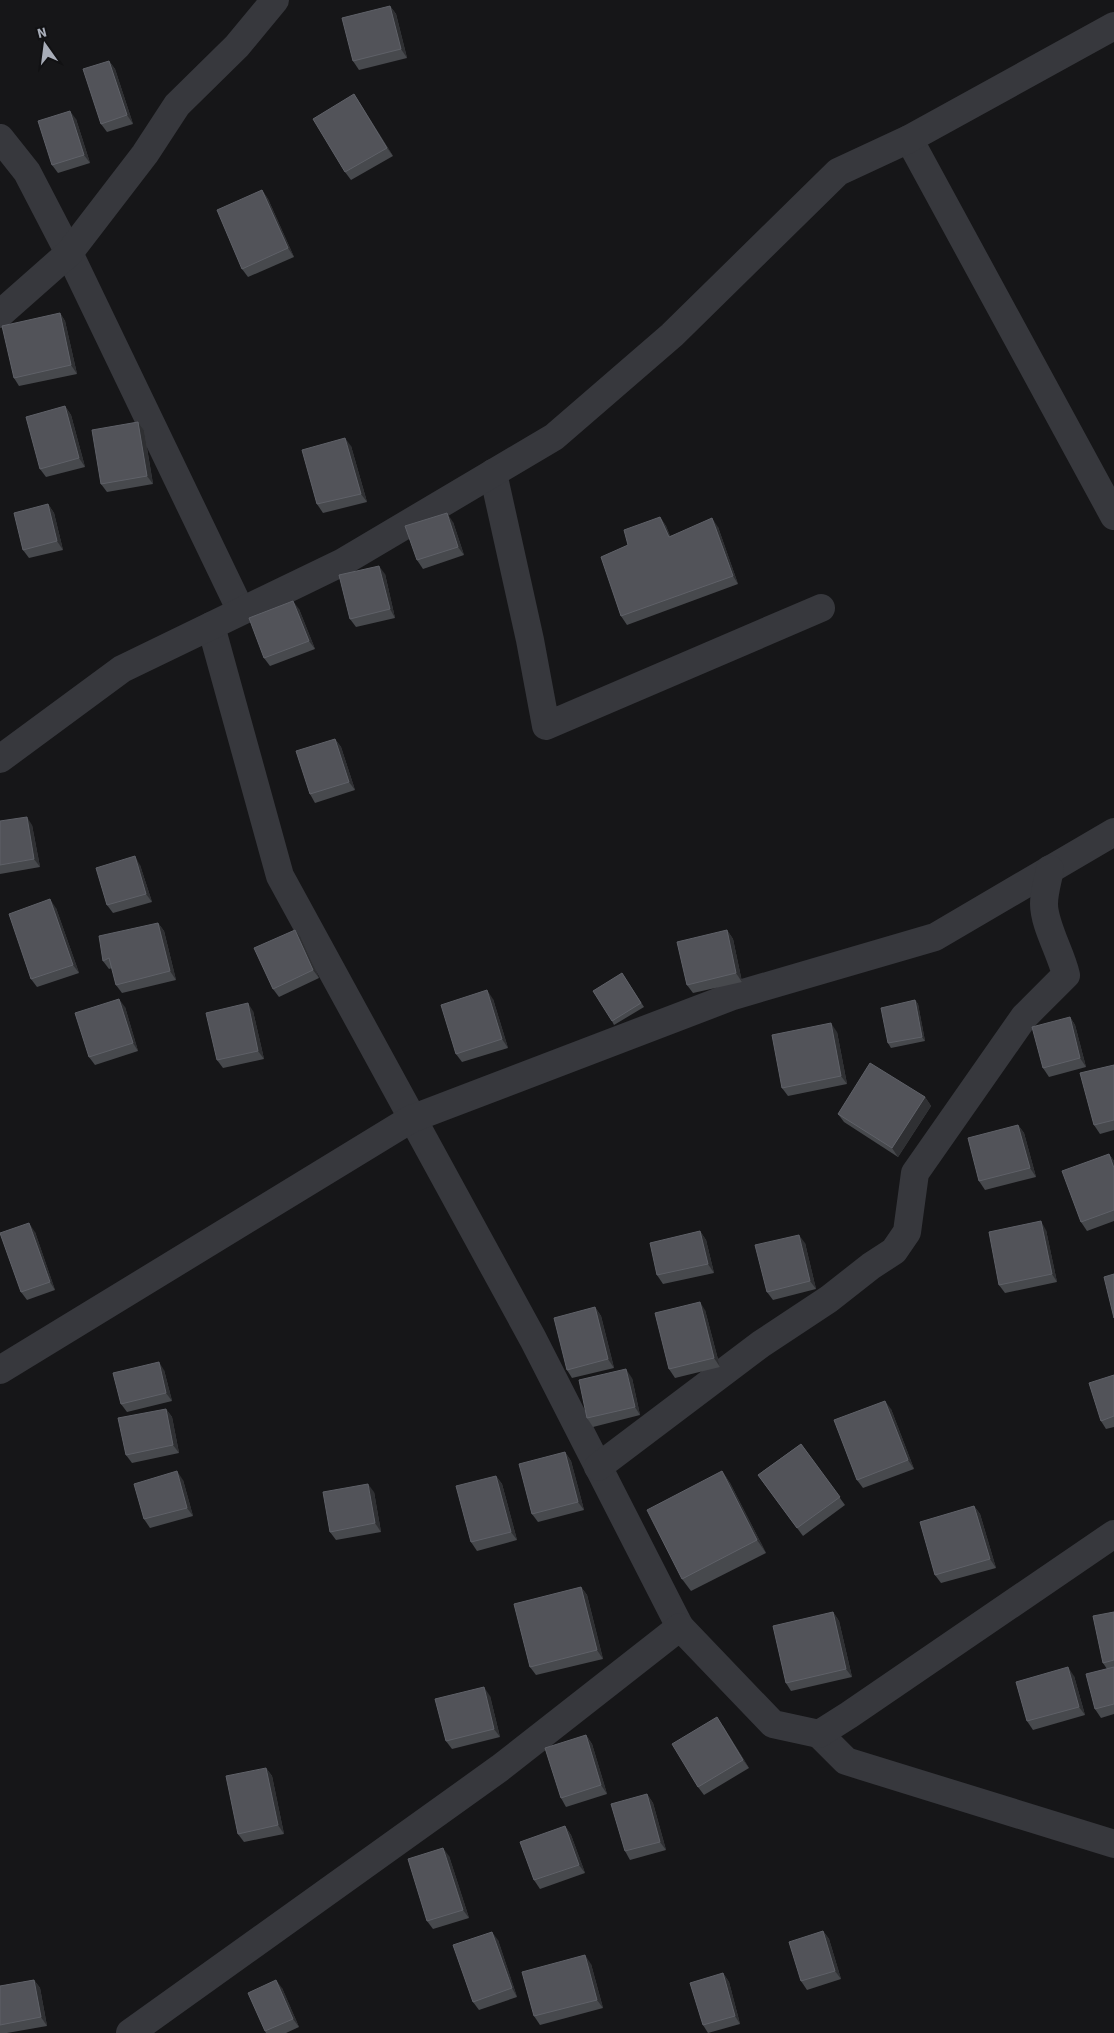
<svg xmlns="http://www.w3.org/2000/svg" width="1114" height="2033" viewBox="0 0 1114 2033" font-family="'Source Sans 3',sans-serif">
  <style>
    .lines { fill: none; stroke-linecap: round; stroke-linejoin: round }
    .minor { stroke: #37383d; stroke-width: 28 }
    .wall { fill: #47494d }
    .shaded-wall { fill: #2f3033 }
    .building { fill: #525359; stroke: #5f6168 }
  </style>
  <rect width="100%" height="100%" fill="#161618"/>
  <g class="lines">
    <!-- minor -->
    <g class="minor">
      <polyline points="0,138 27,172 69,253 241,611"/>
      <polyline points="909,139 1114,516"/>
      <polyline points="0,314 69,253 145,154 177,105 237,46 275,0"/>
      <polyline points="493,473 530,640 546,726 821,608"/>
      <polyline points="211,626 280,876 533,1339 680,1627"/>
      <polyline points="0,759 122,669 343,562 554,437 672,335 838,172 909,139 1114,26"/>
      <polyline points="0,1370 411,1119 733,996 935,937 1114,832"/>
      <path d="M598,1467L761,1344L829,1299L871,1266L894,1251L907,1232L915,1173L1024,1017L1066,975C1061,953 1044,925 1044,904C1044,892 1048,880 1050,869"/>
      <polyline points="819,1734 846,1761 1114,1844"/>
      <polyline points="130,2033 500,1768 680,1627 773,1724 819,1734 849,1715 1114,1534"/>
    </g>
  </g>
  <!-- wall -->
  <g class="wall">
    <polygon points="390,6 396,14 407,58 359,70 353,61"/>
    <polygon points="109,61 115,69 133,124 107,132 101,124"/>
    <polygon points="354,94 393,156 351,180 345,172"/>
    <polygon points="76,119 90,163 58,173 52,165"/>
    <polygon points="262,190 268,199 294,257 248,277 242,269"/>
    <polygon points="60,313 65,321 77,374 19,386 14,378"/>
    <polygon points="65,406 71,415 85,467 46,477 40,469"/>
    <polygon points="138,422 144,430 153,484 107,492 101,484"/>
    <polygon points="351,446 367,502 323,513 317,504"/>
    <polygon points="48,504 54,513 63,550 29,558 23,550"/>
    <polygon points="660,517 666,526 670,536 718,527 738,584 627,625 621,616 628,545"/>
    <polygon points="453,522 464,555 423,569 417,560"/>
    <polygon points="385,574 395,618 356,627 350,619"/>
    <polygon points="299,609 315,649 270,666 264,658"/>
    <polygon points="335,739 341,747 355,790 315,803 310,794"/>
    <polygon points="0,821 32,825 40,867 0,874"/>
    <polygon points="140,865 152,902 113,913 107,905"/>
    <polygon points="56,908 79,973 37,987 31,979"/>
    <polygon points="158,923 164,931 176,980 122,993 116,985 112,968 109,969 103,961"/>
    <polygon points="727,930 733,939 742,982 693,993 687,985"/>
    <polygon points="301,938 319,978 279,997 273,989"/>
    <polygon points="622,973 644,1007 614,1025 612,1021"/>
    <polygon points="493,999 508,1048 462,1062 456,1054"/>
    <polygon points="915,1000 918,1004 925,1041 891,1048 888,1043"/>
    <polygon points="125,1007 138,1051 95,1065 89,1057"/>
    <polygon points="253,1011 264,1059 223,1068 217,1060"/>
    <polygon points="1070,1017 1075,1025 1086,1067 1049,1077 1043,1068"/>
    <polygon points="837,1032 847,1084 788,1096 782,1088"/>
    <polygon points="1114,1065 1114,1130 1100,1134 1094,1125"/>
    <polygon points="925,1097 931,1106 898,1157 844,1122 838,1114"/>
    <polygon points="1018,1125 1024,1133 1036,1177 985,1190 979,1181"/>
    <polygon points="1109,1154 1114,1161 1114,1221 1087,1231 1081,1222"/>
    <polygon points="1046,1230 1057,1282 1005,1293 999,1285"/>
    <polygon points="700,1231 706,1240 714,1273 663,1284 657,1275"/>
    <polygon points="35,1232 55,1290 27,1300 21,1292"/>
    <polygon points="805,1243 816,1289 773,1300 767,1292"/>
    <polygon points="595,1307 601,1316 614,1368 572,1378 567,1370"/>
    <polygon points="705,1310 720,1367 675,1378 669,1369"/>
    <polygon points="164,1370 172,1401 127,1412 121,1404"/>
    <polygon points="1114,1375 1114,1427 1106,1429 1101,1421"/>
    <polygon points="632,1378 640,1415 593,1427 587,1418"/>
    <polygon points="166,1409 172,1417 179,1453 132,1463 126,1455"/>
    <polygon points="891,1409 914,1469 863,1488 857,1480"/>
    <polygon points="801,1444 845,1505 803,1536 758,1475"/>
    <polygon points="565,1452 571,1461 584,1510 538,1522 532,1514"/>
    <polygon points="722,1471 730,1483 766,1553 691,1591 682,1579"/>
    <polygon points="496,1476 502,1484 517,1540 477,1551 471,1542"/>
    <polygon points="183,1480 193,1516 150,1528 144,1519"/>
    <polygon points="374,1492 381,1532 336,1540 330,1532"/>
    <polygon points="974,1506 980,1514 996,1568 941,1583 935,1575"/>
    <polygon points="581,1587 587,1595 603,1659 536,1675 530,1667"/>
    <polygon points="833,1612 839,1621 852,1677 791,1691 786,1683"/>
    <polygon points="1114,1612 1114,1714 1101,1718 1095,1709 1107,1669 1103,1663"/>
    <polygon points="1074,1676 1085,1715 1033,1730 1027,1721"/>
    <polygon points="490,1696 500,1737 452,1749 446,1741"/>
    <polygon points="723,1726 749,1768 704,1795 698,1787"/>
    <polygon points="586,1735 592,1744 607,1794 566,1807 561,1798"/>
    <polygon points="266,1768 272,1776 284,1834 244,1842 238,1834"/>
    <polygon points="647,1794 653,1803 666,1850 630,1860 625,1851"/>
    <polygon points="565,1826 571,1835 585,1873 540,1889 534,1880"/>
    <polygon points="449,1856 469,1918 433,1929 427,1921"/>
    <polygon points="823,1931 829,1939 841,1979 807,1990 801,1981"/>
    <polygon points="498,1940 517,1997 479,2010 473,2002"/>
    <polygon points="591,1964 603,2008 540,2025 534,2016"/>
    <polygon points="723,1973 729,1982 740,2024 708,2033 703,2025"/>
    <polygon points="34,1980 40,1988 47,2026 7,2033 0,2033 0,1986"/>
    <polygon points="282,1988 299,2027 286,2033 266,2033 265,2031"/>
  </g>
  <!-- shaded-wall -->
  <g class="shaded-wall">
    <polygon points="390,6 396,14 407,58 401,49"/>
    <polygon points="109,61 115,69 133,124 127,115"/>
    <polygon points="354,94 360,103 393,156 387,148"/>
    <polygon points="70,111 76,119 90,163 84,155"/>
    <polygon points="262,190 268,199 294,257 288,248"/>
    <polygon points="60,313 65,321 77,374 71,365"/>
    <polygon points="65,406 71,415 85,467 79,458"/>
    <polygon points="138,422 144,430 153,484 147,476"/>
    <polygon points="345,438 351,446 367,502 361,494"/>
    <polygon points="48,504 54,513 63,550 57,541"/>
    <polygon points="447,513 453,522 464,555 458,547"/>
    <polygon points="660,517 666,526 674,545 669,537"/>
    <polygon points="712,518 718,527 738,584 733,576"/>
    <polygon points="379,566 385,574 395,618 390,609"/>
    <polygon points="293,601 299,609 315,649 309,641"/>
    <polygon points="335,739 341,747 355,790 349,782"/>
    <polygon points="27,817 32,825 40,867 34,859"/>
    <polygon points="135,856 140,865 152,902 146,894"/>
    <polygon points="50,899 56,908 79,973 73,965"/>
    <polygon points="158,923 164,931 176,980 170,971"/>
    <polygon points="295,930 301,938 319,978 313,970"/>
    <polygon points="727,930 733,939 742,982 736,973"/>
    <polygon points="487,990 493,999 508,1048 502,1039"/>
    <polygon points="119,999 125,1007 138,1051 133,1043"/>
    <polygon points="915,1000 918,1004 925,1041 922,1037"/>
    <polygon points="248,1003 253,1011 264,1059 258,1051"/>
    <polygon points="1070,1017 1075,1025 1086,1067 1080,1058"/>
    <polygon points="831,1023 837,1032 847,1084 841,1076"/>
    <polygon points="925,1097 931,1106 898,1157 892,1148"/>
    <polygon points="1018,1125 1024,1133 1036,1177 1030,1168"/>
    <polygon points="1109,1154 1114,1161 1114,1168"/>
    <polygon points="1041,1221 1046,1230 1057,1282 1052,1274"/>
    <polygon points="29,1223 35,1232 55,1290 50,1282"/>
    <polygon points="700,1231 706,1240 714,1273 708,1264"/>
    <polygon points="799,1235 805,1243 816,1289 810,1281"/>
    <polygon points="700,1302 705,1310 720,1367 714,1358"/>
    <polygon points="595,1307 601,1316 614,1368 608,1359"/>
    <polygon points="159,1362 164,1370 172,1401 166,1393"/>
    <polygon points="626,1369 632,1378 640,1415 635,1407"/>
    <polygon points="885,1401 891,1409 914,1469 908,1460"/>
    <polygon points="166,1409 172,1417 179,1453 173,1445"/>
    <polygon points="565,1452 571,1461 584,1510 578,1502"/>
    <polygon points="177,1471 183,1480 193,1516 187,1508"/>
    <polygon points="722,1471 730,1483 766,1553 757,1540"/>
    <polygon points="496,1476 502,1484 517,1540 511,1532"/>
    <polygon points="368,1484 374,1492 381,1532 375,1523"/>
    <polygon points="974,1506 980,1514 996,1568 990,1559"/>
    <polygon points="581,1587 587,1595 603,1659 597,1650"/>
    <polygon points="833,1612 839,1621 852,1677 846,1669"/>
    <polygon points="1068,1667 1074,1676 1085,1715 1079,1707"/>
    <polygon points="484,1687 490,1696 500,1737 494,1729"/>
    <polygon points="717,1717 723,1726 749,1768 743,1760"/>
    <polygon points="586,1735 592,1744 607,1794 601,1785"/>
    <polygon points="266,1768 272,1776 284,1834 278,1825"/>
    <polygon points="647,1794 653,1803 666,1850 660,1842"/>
    <polygon points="565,1826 571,1835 585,1873 579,1865"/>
    <polygon points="443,1848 449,1856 469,1918 463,1910"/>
    <polygon points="823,1931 829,1939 841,1979 835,1971"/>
    <polygon points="492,1932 498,1940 517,1997 512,1988"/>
    <polygon points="585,1955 591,1964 603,2008 597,2000"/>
    <polygon points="723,1973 729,1982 740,2024 735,2016"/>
    <polygon points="34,1980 40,1988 47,2026 41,2017"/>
    <polygon points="276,1980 282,1988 299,2027 293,2019"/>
  </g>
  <!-- building -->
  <g class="building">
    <polygon points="390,6 401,49 353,61 342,18"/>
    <polygon points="109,61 127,115 101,124 83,69"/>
    <polygon points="354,94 387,148 345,172 313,119"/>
    <polygon points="70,111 84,155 52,165 38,121"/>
    <polygon points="262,190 288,248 242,269 217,210"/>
    <polygon points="60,313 71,365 14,378 2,326"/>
    <polygon points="65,406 79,458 40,469 26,417"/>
    <polygon points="138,422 147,476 101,484 92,430"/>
    <polygon points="345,438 361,494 317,504 302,450"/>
    <polygon points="48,504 57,541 23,550 14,513"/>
    <polygon points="447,513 458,547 417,560 405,526"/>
    <polygon points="660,517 669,537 712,518 733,576 621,616 601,557 628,545 624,530"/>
    <polygon points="379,566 390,609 350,619 339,575"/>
    <polygon points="293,601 309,641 264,658 249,618"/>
    <polygon points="335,739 349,782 310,794 296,751"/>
    <polygon points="27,817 34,859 0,865 0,821"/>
    <polygon points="135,856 146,894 107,905 96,868"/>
    <polygon points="50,899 73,965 31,979 9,914"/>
    <polygon points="158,923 170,971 116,985 109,958 103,961 99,936"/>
    <polygon points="295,930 313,970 273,989 254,948"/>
    <polygon points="727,930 736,973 687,985 677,942"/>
    <polygon points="622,973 641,1003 612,1021 593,991"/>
    <polygon points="487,990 502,1039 456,1054 441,1005"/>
    <polygon points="119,999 133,1043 89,1057 75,1013"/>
    <polygon points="915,1000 922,1037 888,1043 881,1008"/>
    <polygon points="248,1003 258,1051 217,1060 206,1013"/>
    <polygon points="1070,1017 1080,1058 1043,1068 1032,1027"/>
    <polygon points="831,1023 841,1076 782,1088 772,1035"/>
    <polygon points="870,1063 925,1097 892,1148 838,1114"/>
    <polygon points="1114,1065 1114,1120 1094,1125 1080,1073"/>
    <polygon points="1018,1125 1030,1168 979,1181 968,1138"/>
    <polygon points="1109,1154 1114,1168 1114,1210 1081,1222 1062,1171"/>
    <polygon points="1041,1221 1052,1274 999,1285 989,1232"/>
    <polygon points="29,1223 50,1282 21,1292 0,1233"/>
    <polygon points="700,1231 708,1264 657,1275 650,1243"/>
    <polygon points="799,1235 810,1281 767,1292 755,1245"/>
    <polygon points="1114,1274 1114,1318 1104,1277"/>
    <polygon points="700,1302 714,1358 669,1369 655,1313"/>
    <polygon points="595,1307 608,1359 567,1370 554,1318"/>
    <polygon points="159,1362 166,1393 121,1404 113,1373"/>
    <polygon points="626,1369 635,1407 587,1418 579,1380"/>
    <polygon points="1114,1375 1114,1416 1101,1421 1089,1383"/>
    <polygon points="885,1401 908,1460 857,1480 834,1420"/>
    <polygon points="166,1409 173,1445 126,1455 118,1418"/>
    <polygon points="801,1444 840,1497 797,1528 758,1475"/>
    <polygon points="565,1452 578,1502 532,1514 519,1464"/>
    <polygon points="177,1471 187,1508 144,1519 134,1484"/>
    <polygon points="722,1471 757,1540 682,1579 647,1510"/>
    <polygon points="496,1476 511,1532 471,1542 456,1486"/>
    <polygon points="368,1484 375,1523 330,1532 323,1492"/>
    <polygon points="974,1506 990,1559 935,1575 920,1522"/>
    <polygon points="581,1587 597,1650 530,1667 514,1604"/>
    <polygon points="833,1612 846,1669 786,1683 773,1626"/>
    <polygon points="1114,1612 1114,1660 1103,1663 1093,1616"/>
    <polygon points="1068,1667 1079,1707 1027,1721 1016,1682"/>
    <polygon points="1114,1667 1114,1704 1095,1709 1086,1674"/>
    <polygon points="484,1687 494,1729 446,1741 435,1699"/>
    <polygon points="717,1717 743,1760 698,1787 672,1744"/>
    <polygon points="586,1735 601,1785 561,1798 545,1748"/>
    <polygon points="266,1768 278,1825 238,1834 226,1776"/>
    <polygon points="647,1794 660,1842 625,1851 611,1804"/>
    <polygon points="565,1826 579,1865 534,1880 520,1842"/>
    <polygon points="443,1848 463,1910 427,1921 408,1859"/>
    <polygon points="823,1931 835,1971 801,1981 789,1942"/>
    <polygon points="492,1932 512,1988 473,2002 453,1945"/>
    <polygon points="585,1955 597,2000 534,2016 522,1972"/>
    <polygon points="723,1973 735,2016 703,2025 690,1983"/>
    <polygon points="34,1980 41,2017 0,2025 0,1986"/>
    <polygon points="276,1980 293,2019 265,2031 248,1993"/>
  </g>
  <!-- north arrow -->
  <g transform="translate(45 45) rotate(346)" stroke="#111113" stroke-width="4" paint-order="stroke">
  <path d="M0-4L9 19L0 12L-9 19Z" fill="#a8adb8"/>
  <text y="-8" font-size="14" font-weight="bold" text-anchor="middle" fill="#a8adb8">N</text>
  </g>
</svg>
